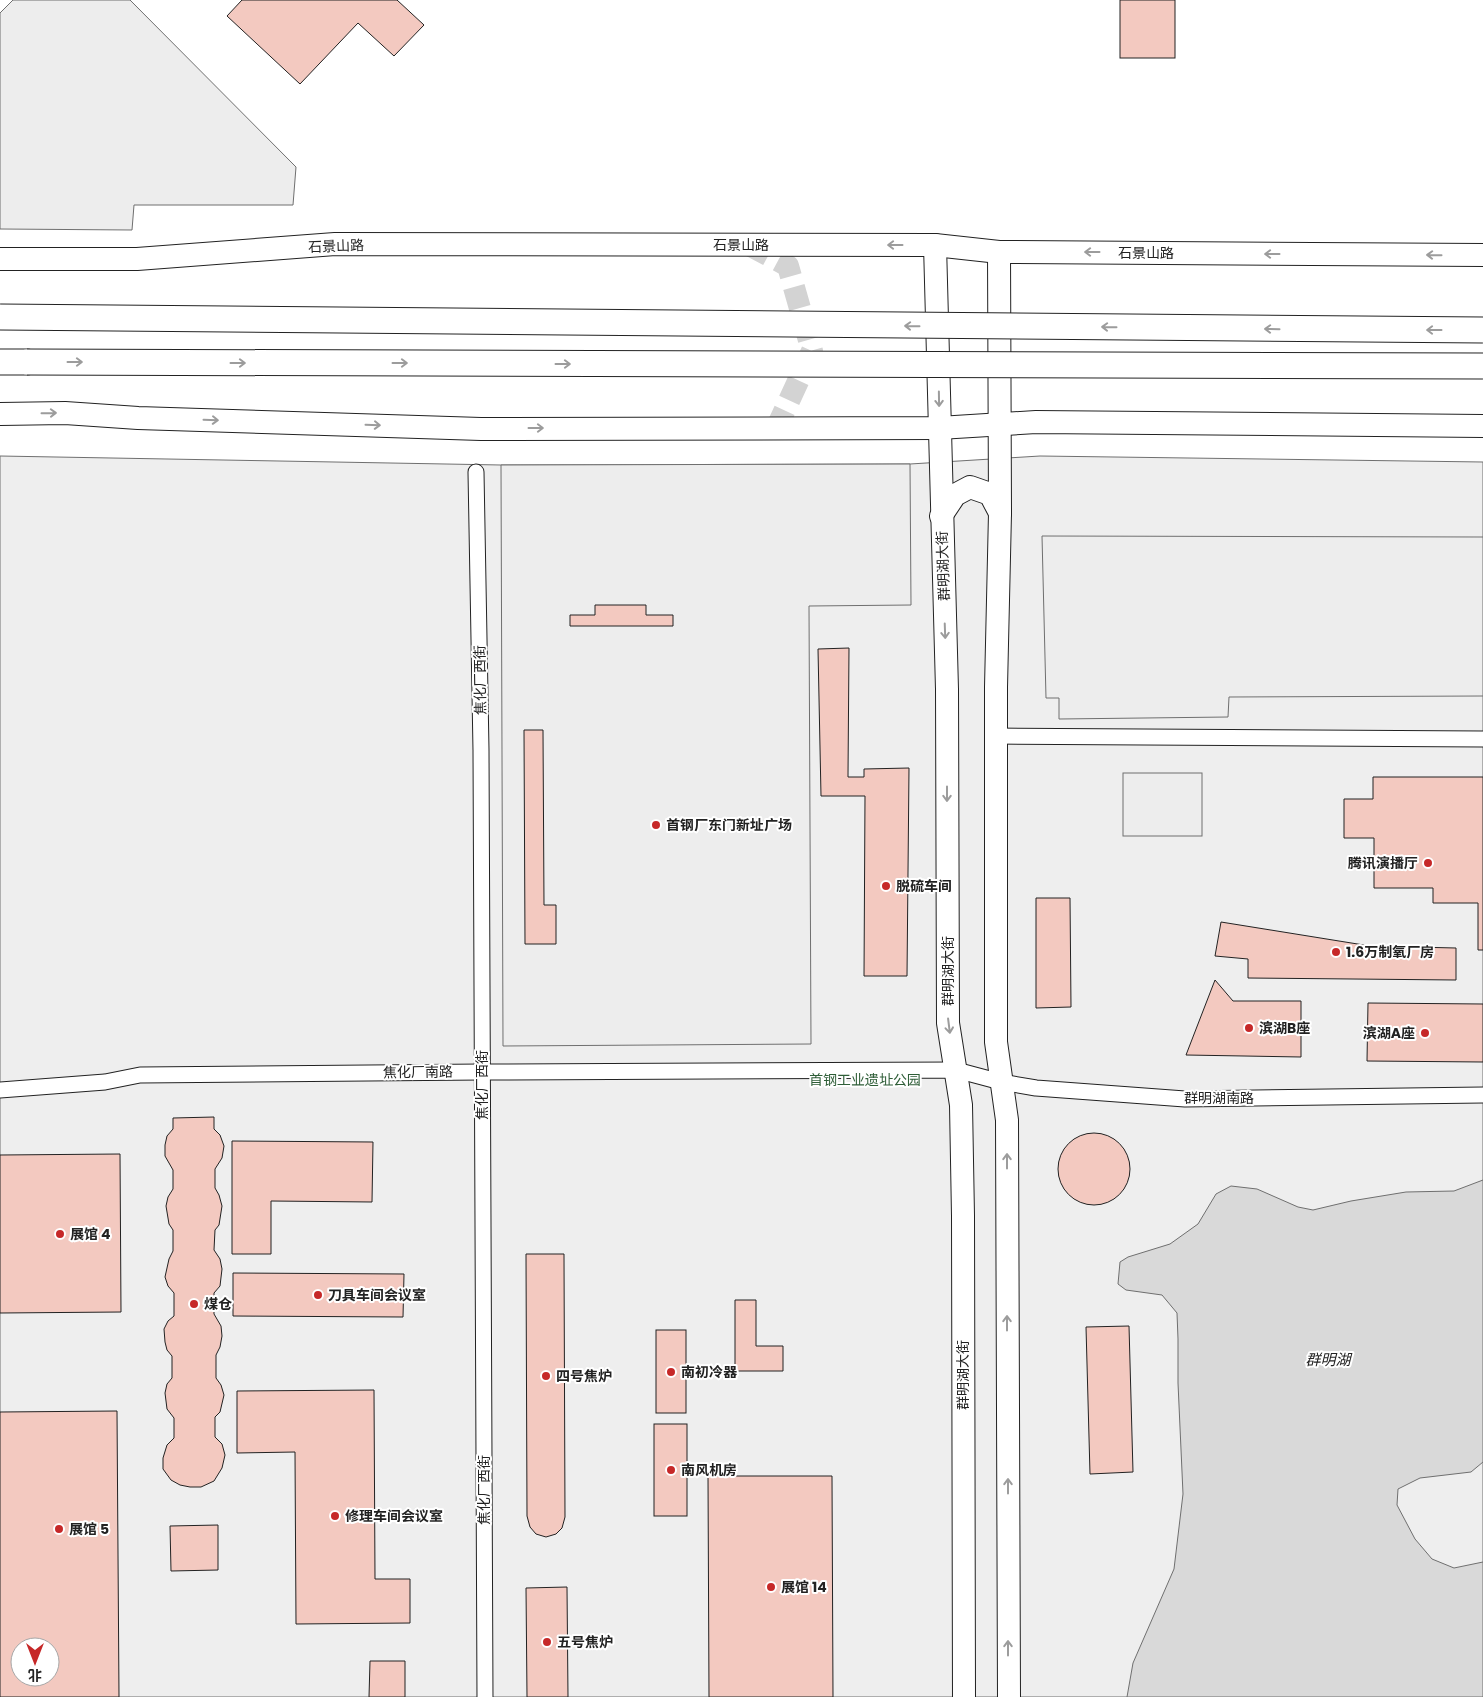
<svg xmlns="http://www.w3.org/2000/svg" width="1483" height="1697" viewBox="0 0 1483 1697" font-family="Poppins,'Noto Sans SC',sans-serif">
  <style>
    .green { fill: #eee; stroke: #6f6f6f; fill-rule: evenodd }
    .parking { fill: #ededed; stroke: #6f6f6f }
    .water { fill: #d9d9d9; stroke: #6f6f6f }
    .building { fill: #f3c9c0; stroke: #222; fill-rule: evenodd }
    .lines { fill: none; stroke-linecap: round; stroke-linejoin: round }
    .secondary-tunnel { stroke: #d3d3d3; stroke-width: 22; stroke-dasharray: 22 11; stroke-linecap: butt }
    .street-casing { stroke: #222; stroke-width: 17 }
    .secondary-casing { stroke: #222; stroke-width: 24 }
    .primary-casing { stroke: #222; stroke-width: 27 }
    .street { stroke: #fff; stroke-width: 15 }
    .secondary { stroke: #fff; stroke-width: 22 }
    .primary { stroke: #fff; stroke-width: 25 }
    .primary-bridge-casing { stroke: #222; stroke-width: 27; stroke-linecap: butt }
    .primary-bridge { stroke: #fff; stroke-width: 25 }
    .oneway { stroke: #9c9c9c }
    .poi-dot { fill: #c62828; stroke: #fff; stroke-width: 2 }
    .labels { text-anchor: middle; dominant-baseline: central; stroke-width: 4; stroke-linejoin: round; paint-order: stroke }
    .street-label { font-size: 14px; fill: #222; stroke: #fff }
    .poi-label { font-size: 14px; font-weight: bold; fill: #222; stroke: #fff; text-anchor: start }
    .park-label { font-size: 14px; fill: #2f5e38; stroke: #fff }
    .water-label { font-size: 15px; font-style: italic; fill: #222; stroke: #fff }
  </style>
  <rect width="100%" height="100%" fill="#fff"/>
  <!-- green -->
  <path class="green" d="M0,456L501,465L910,464L1040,456L1483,462V1697H0ZM20,1647H50V1677H20Z"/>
  <!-- parking -->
  <g class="parking">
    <polygon points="13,0 130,0 296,167 293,205 134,205 132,230 0,229 0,13"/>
    <polygon points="910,464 911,605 809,606 811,1044 503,1046 501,465"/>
    <polygon points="1042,536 1483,537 1483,696 1229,697 1228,717 1059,719 1059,698 1046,698"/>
    <rect x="1123" y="773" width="79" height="63"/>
  </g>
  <!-- water -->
  <polygon class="water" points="1483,1180 1483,1462 1471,1472 1420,1478 1398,1489 1397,1505 1415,1539 1432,1559 1454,1568 1483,1562 1483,1697 1127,1697 1133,1663 1174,1569 1183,1494 1178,1383 1178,1339 1177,1313 1162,1295 1126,1290 1118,1284 1120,1262 1128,1257 1170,1244 1198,1224 1216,1194 1231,1186 1257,1189 1298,1207 1313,1210 1351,1201 1406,1192 1454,1191"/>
  <!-- building -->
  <g class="building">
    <polygon points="242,0 397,0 424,25 394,56 358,23 300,84 227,16"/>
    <rect x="1120" y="0" width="55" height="58"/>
    <polygon points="595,605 646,605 646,615 673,615 673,626 570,626 570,615 595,615"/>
    <polygon points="849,648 848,777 864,777 864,769 909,768 907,976 864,976 865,796 821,796 818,649"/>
    <polygon points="524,730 543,730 544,905 556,905 556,944 525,944"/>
    <polygon points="1373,777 1483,777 1483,950 1478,950 1478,903 1433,903 1433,888 1374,888 1374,838 1344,838 1344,799 1373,799"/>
    <polygon points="1036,898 1070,898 1071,1007 1036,1008"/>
    <polygon points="1221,922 1370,946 1456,948 1456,980 1248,978 1248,959 1215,956"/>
    <polygon points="1215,980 1233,1001 1301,1001 1301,1057 1186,1055"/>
    <polygon points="1368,1003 1483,1004 1483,1062 1367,1061"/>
    <polygon points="214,1117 214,1129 220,1135 224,1146 222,1158 215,1169 215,1188 219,1195 222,1206 219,1225 215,1230 214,1250 220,1259 222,1269 220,1286 214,1293 214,1314 221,1326 222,1336 220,1347 216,1355 216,1378 221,1385 224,1395 220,1412 215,1417 215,1437 222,1444 225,1455 222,1468 214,1481 201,1487 190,1487 180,1485 171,1480 163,1469 163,1458 167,1445 174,1438 174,1418 167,1409 165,1393 167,1384 172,1378 172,1356 167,1350 165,1342 164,1329 168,1321 174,1316 174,1293 168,1286 165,1277 169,1259 173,1251 173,1230 169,1224 166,1206 168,1197 173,1189 173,1170 165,1156 165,1145 167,1136 173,1129 173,1118"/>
    <circle cx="1094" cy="1169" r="36"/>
    <polygon points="232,1141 373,1142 372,1202 271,1201 271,1254 232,1254"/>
    <polygon points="120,1154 121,1312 0,1313 0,1155"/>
    <polygon points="526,1254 564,1254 565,1517 562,1528 556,1534 546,1537 536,1534 530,1527 527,1516"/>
    <polygon points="233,1273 404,1274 403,1317 233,1316"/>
    <polygon points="735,1300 756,1300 756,1346 783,1346 783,1371 735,1371"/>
    <polygon points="1129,1326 1133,1472 1090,1474 1086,1327"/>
    <rect x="656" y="1330" width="30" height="83"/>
    <polygon points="374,1390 375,1579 410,1579 410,1623 296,1624 295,1452 237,1453 237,1391"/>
    <path d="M117,1411L119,1697H0V1412ZM20,1647H50V1677H20Z"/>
    <rect x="654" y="1424" width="33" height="92"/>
    <polygon points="708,1476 832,1476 833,1697 709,1697"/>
    <polygon points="218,1525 218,1570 171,1571 170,1526"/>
    <polygon points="567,1587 568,1697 527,1697 526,1588"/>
    <polygon points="370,1661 405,1661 405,1697 369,1697"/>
  </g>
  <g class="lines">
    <!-- secondary-tunnel -->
    <polyline class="secondary-tunnel" points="749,245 788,266 812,351 776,429"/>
    <!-- street casing -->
    <g class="street-casing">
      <g id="street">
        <polyline points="476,472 481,750 485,1697"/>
        <polyline points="995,736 1483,739"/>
        <polyline points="0,1090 105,1082 140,1075 482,1072 956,1070 1001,1082 1036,1088 1185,1099 1483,1095"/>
      </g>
    </g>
    <!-- secondary casing -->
    <g class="secondary-casing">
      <g id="secondary">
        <polyline points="935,245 947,689 948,1023 961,1105 963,1216 964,1697"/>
        <polyline points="999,252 1000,513 996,687 996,1042 1007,1120 1009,1697"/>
        <polyline points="0,259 137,259 335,244 935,245 999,252 1483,255"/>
        <polyline points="0,414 65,413 138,418 481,429 939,428 1036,422 1483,426"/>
        <polyline points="941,516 955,495 970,487 990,494 1000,513"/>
      </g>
    </g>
    <!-- primary casing -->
    <g class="primary-casing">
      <polyline id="primary" points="0,362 27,362"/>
    </g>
    <!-- street -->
    <use href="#street" class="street"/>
    <!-- secondary -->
    <use href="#secondary" class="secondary"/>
    <!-- primary -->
    <use href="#primary" class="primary"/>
    <!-- primary-bridge casing -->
    <g class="primary-bridge-casing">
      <g id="primary-bridge">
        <polyline points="0,317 1483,330"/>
        <polyline points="27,362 1483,366"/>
      </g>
    </g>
    <!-- primary-bridge -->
    <use href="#primary-bridge" class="primary-bridge"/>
  </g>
  <!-- one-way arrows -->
  <defs><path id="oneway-shaft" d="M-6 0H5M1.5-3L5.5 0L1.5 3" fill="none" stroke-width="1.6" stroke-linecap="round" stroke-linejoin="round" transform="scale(1.25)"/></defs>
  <g class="oneway">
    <use href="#oneway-shaft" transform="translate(895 245) rotate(-180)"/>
    <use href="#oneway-shaft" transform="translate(1092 252) rotate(-180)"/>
    <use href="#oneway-shaft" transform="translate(1272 254) rotate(-180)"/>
    <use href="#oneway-shaft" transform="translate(1434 255) rotate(-179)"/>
    <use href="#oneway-shaft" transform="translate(912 326) rotate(-179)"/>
    <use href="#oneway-shaft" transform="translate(1109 327) rotate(-179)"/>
    <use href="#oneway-shaft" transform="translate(1272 329) rotate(-179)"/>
    <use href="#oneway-shaft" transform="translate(1434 330) rotate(-180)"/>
    <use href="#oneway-shaft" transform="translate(75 362)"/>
    <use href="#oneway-shaft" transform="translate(238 363)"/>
    <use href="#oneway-shaft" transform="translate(400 363)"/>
    <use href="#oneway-shaft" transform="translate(563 364)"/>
    <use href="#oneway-shaft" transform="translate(939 399) rotate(89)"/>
    <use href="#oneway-shaft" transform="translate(49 413) rotate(-1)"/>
    <use href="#oneway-shaft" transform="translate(211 420) rotate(2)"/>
    <use href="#oneway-shaft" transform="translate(373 425) rotate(2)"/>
    <use href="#oneway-shaft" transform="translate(536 428)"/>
    <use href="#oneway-shaft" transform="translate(945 631) rotate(88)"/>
    <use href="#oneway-shaft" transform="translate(947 794) rotate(90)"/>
    <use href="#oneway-shaft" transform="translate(949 1026) rotate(83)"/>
    <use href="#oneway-shaft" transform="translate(1007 1161) rotate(-90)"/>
    <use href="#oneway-shaft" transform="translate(1007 1323) rotate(-90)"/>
    <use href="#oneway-shaft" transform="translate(1008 1486) rotate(-90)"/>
    <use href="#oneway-shaft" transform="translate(1008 1648) rotate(-90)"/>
  </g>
  <!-- markers -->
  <g class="poi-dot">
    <circle cx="656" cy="825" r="5"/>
    <circle cx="1428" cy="863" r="5"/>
    <circle cx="886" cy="886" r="5"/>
    <circle cx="1336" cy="952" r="5"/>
    <circle cx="1249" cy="1028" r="5"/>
    <circle cx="1425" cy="1033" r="5"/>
    <circle cx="60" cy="1234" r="5"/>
    <circle cx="318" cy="1295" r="5"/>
    <circle cx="194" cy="1304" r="5"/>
    <circle cx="671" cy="1372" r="5"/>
    <circle cx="546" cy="1376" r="5"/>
    <circle cx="671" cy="1470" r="5"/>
    <circle cx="335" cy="1516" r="5"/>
    <circle cx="59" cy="1529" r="5"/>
    <circle cx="771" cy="1587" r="5"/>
    <circle cx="547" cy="1642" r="5"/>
  </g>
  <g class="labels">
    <!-- street labels -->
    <g class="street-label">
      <text x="741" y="245">石景山路</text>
      <text transform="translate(336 246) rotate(-2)">石景山路</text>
      <text x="1146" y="253">石景山路</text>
      <text transform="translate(943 566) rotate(-92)">群明湖大街</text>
      <text transform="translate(480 680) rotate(-91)">焦化厂西街</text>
      <text transform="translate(948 971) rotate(-90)">群明湖大街</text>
      <text transform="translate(418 1072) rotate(-1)">焦化厂南路</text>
      <text transform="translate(482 1085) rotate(-90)">焦化厂西街</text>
      <text x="1219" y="1098">群明湖南路</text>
      <text transform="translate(963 1375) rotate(-90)">群明湖大街</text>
      <text transform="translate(484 1490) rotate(-90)">焦化厂西街</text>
    </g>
    <!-- poi labels -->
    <g class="poi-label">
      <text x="666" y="825">首钢厂东门新址广场</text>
      <text x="1418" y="863" text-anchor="end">腾讯演播厅</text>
      <text x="896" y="886">脱硫车间</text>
      <text x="1346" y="952">1.6万制氧厂房</text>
      <text x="1259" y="1028">滨湖B座</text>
      <text x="1415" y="1033" text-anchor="end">滨湖A座</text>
      <text x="70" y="1234">展馆 4</text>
      <text x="328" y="1295">刀具车间会议室</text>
      <text x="204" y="1304">煤仓</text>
      <text x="681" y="1372">南初冷器</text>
      <text x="556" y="1376">四号焦炉</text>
      <text x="681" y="1470">南风机房</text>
      <text x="345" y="1516">修理车间会议室</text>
      <text x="69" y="1529">展馆 5</text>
      <text x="781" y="1587">展馆 14</text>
      <text x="557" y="1642">五号焦炉</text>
    </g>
    <!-- park labels -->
    <g class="park-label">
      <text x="865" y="1080">首钢工业遗址公园</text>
    </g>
    <!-- water labels -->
    <g class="water-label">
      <text x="1328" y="1359">群明湖</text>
    </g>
  </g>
  <!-- north arrow -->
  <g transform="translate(35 1662) rotate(180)"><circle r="24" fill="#ffffff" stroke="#a7a7a7"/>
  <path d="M0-4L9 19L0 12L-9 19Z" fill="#c62828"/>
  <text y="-8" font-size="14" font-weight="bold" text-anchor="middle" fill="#222222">北</text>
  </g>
</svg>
